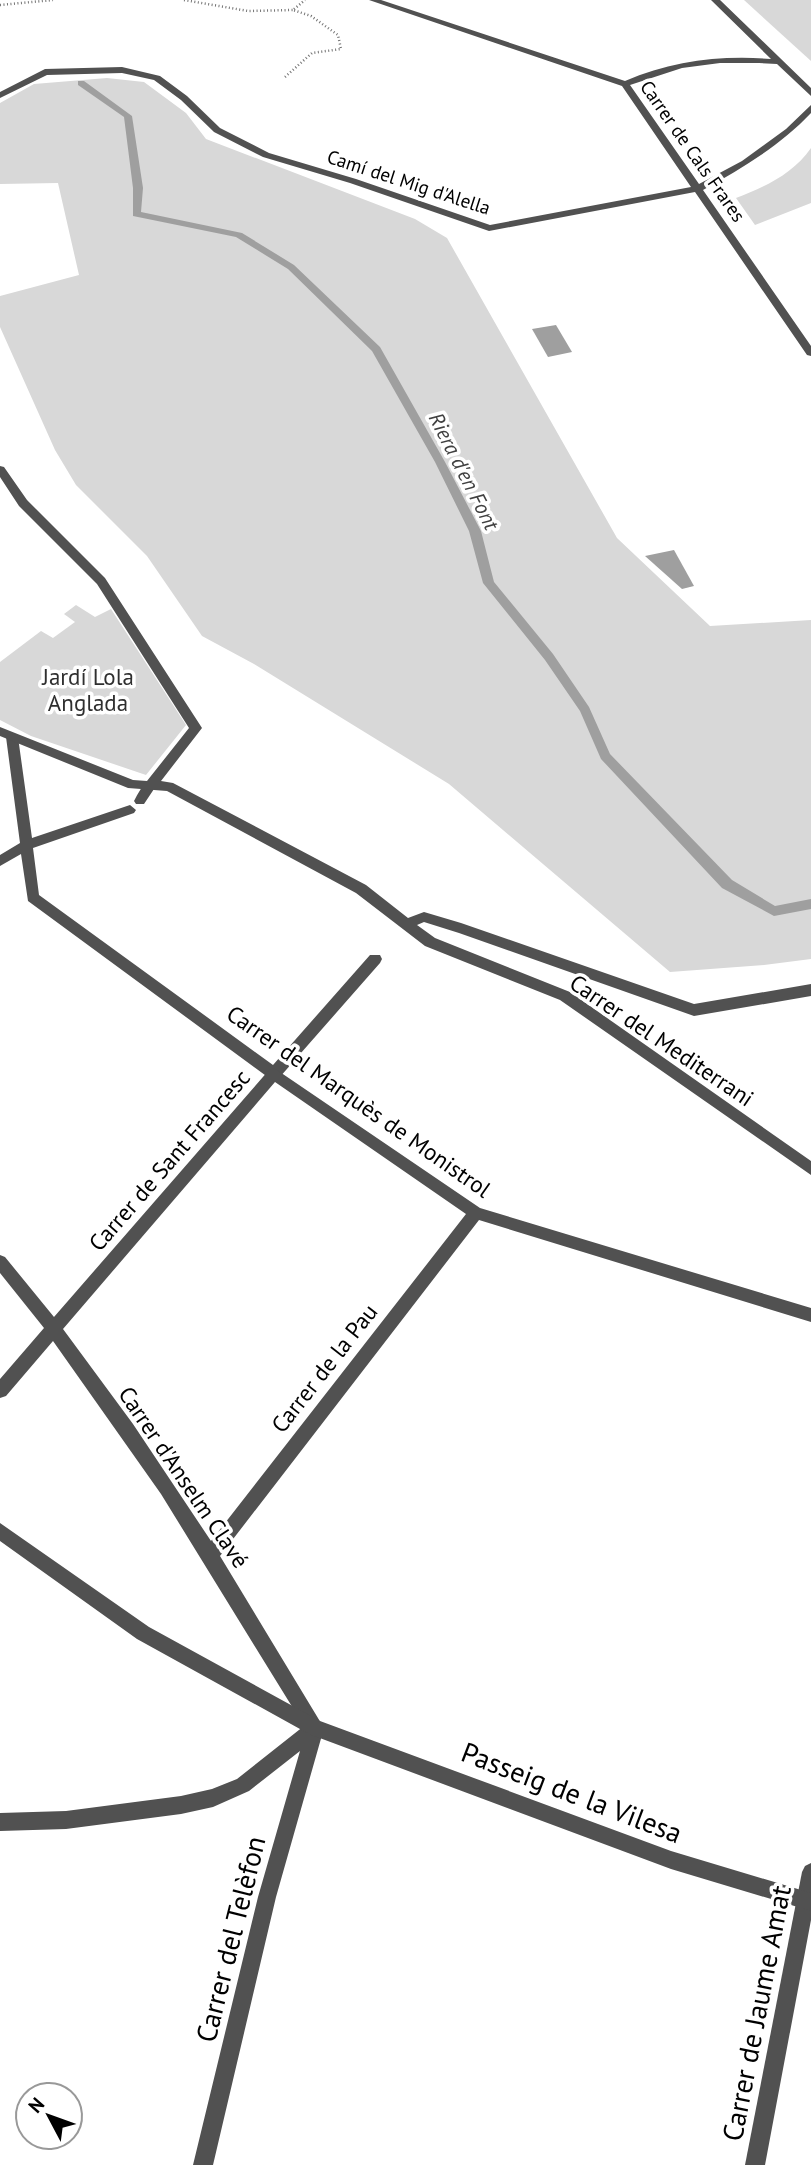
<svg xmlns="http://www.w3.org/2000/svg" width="811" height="2165" viewBox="0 0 811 2165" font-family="'PT Sans',sans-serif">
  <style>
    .green { fill: #d8d8d8 }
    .water { fill: #9f9f9f }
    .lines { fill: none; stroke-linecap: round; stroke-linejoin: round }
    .stream { fill: #9f9f9f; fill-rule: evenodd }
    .path { stroke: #737373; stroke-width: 2.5; stroke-dasharray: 1 2.5; stroke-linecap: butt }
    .pedestrian { fill: #515151; fill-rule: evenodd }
    .minor { fill: #515151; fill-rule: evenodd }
    .tertiary { fill: #515151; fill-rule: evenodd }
    .labels { text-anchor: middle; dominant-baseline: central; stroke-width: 7; stroke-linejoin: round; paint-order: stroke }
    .far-street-label { font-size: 19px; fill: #000; stroke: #fff }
    .far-water-label { font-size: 21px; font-style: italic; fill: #404040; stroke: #fff }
    .park-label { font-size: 23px; fill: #2f2f2f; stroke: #fff }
    .street-label { font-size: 23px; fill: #000; stroke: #fff }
    .near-street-label { font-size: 28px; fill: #000; stroke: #fff }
  </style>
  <rect width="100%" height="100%" fill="#fff"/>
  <!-- green -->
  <g class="green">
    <polygon points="745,0 811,0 811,61 744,0"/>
    <polygon points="107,78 144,82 186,113 206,139 415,219 447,238 617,538 710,626 811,620 811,959 764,965 670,972 449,784 254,664 202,636 147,556 76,485 55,450 0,327 0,296 79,275 58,183 0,184 0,103 34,84"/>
    <path d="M811,148V203L755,225L736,198C765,187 793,174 811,148Z"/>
    <polygon points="76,605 95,617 111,609 186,725 146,775 31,736 0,720 0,662 41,631 53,638 75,622 64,614"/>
  </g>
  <!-- water -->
  <g class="water">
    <polygon points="556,325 572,352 548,357 532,329"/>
    <polygon points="674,550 694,586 682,589 645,556"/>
  </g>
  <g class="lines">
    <!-- stream -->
    <polygon class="stream" points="78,81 84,81 132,116 143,188 141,212 242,233 294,265 380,347 445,462 481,531 494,582 553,654 589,707 610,754 732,880 775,906 811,899 811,909 774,916 722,888 601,759 580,711 545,660 483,583 469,531 435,462 372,351 288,269 236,237 133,216 133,188 124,117 78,85"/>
    <!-- path -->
    <g class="path">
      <polyline points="184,0 248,11 293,10"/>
      <polyline points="0,5 53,0"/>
      <polyline points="285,77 312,53 341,49 338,35 311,16 293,10 305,0"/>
    </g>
    <!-- pedestrian -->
    <g class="pedestrian">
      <polygon points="12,733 18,737 32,838 130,805 136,810 134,813 33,848 39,895 273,1065 370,955 380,955 382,959 380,963 279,1078 269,1078 28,901 21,854 0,866 0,855 20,843 6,737"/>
      <path d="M150,781L156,786L144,804H136L134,801C138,794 142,784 150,781Z"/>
    </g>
    <!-- minor -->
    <g class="minor">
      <path d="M369,0H381L625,81C672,61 720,55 771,59L711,0H720L811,88V96L777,64L759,63H720L682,68L630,85L699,184L742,161L786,129L811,105V113C780,146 742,168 703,190L811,346V356L807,355L695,192L489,231L350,183L263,157L214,132L181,100L154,80L122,73L47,75L0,98V92L45,69L122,67L160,76L187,96L220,128L269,153L356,179L490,225L691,187L622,86Z"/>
      <polygon points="0,466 4,467 27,500 105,578 202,728 161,781 173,783 366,885 408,918 424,912 461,923 694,1004 811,984 811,996 694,1016 459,933 424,922 417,925 435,938 570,992 811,1161 811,1175 560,1000 425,946 356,893 167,791 128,788 0,736 0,727 133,780 147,781 189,728 97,584 19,506 0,477"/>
      <path d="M274,1068L480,1208L811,1308V1322L479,1220L220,1556L324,1728L276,1897L213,2165H193L258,1897L300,1751L249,1791L213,1807L181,1814L66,1829L0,1831V1813L66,1811L181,1796L212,1789L237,1779L304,1726L161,1494L53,1341L6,1396L0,1398V1379L44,1328L0,1273V1255L5,1257L54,1317L269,1070ZM275,1082L466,1214L211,1541L133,1424L63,1329Z"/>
      <polygon points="811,1863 811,1920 765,2165 745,2165 802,1872 805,1866"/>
    </g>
    <!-- tertiary -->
    <polygon class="tertiary" points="0,1523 149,1627 320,1721 671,1851 811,1893 811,1911 671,1869 309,1734 137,1639 0,1541"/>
  </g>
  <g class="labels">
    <!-- far-street labels -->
    <g class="far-street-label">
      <text transform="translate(693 151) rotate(55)">Carrer de Cals Frares</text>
      <text transform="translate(409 182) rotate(18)">Camí del Mig d'Alella</text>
    </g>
    <!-- far-water labels -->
    <g class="far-water-label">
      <text transform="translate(464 471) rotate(63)">Riera d'en Font</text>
    </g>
    <!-- park labels -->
    <g class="park-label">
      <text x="88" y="676">Jardí Lola<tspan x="88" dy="26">Anglada</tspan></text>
    </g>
    <!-- street labels -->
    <g class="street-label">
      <text transform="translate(662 1040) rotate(34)">Carrer del Mediterrani</text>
      <text transform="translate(359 1101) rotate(35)">Carrer del Marquès de Monistrol</text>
      <text transform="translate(169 1160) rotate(-49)">Carrer de Sant Francesc</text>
      <text transform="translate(324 1368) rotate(-52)">Carrer de la Pau</text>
      <text transform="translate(184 1477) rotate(56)">Carrer d'Anselm Clavé</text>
    </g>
    <!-- near-street labels -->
    <g class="near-street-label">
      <text transform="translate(572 1792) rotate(21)">Passeig de la Vilesa</text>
      <text transform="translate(230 1939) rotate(-76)">Carrer del Telèfon</text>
      <text transform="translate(756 2013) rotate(-79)">Carrer de Jaume Amat</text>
    </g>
  </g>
  <!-- north arrow -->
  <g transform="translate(49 2116) rotate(311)"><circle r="33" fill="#ffffff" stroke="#999999" stroke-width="2"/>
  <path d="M0-5L12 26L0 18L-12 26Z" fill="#000000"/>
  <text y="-10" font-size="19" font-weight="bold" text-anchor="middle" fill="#000000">N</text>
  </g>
</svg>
